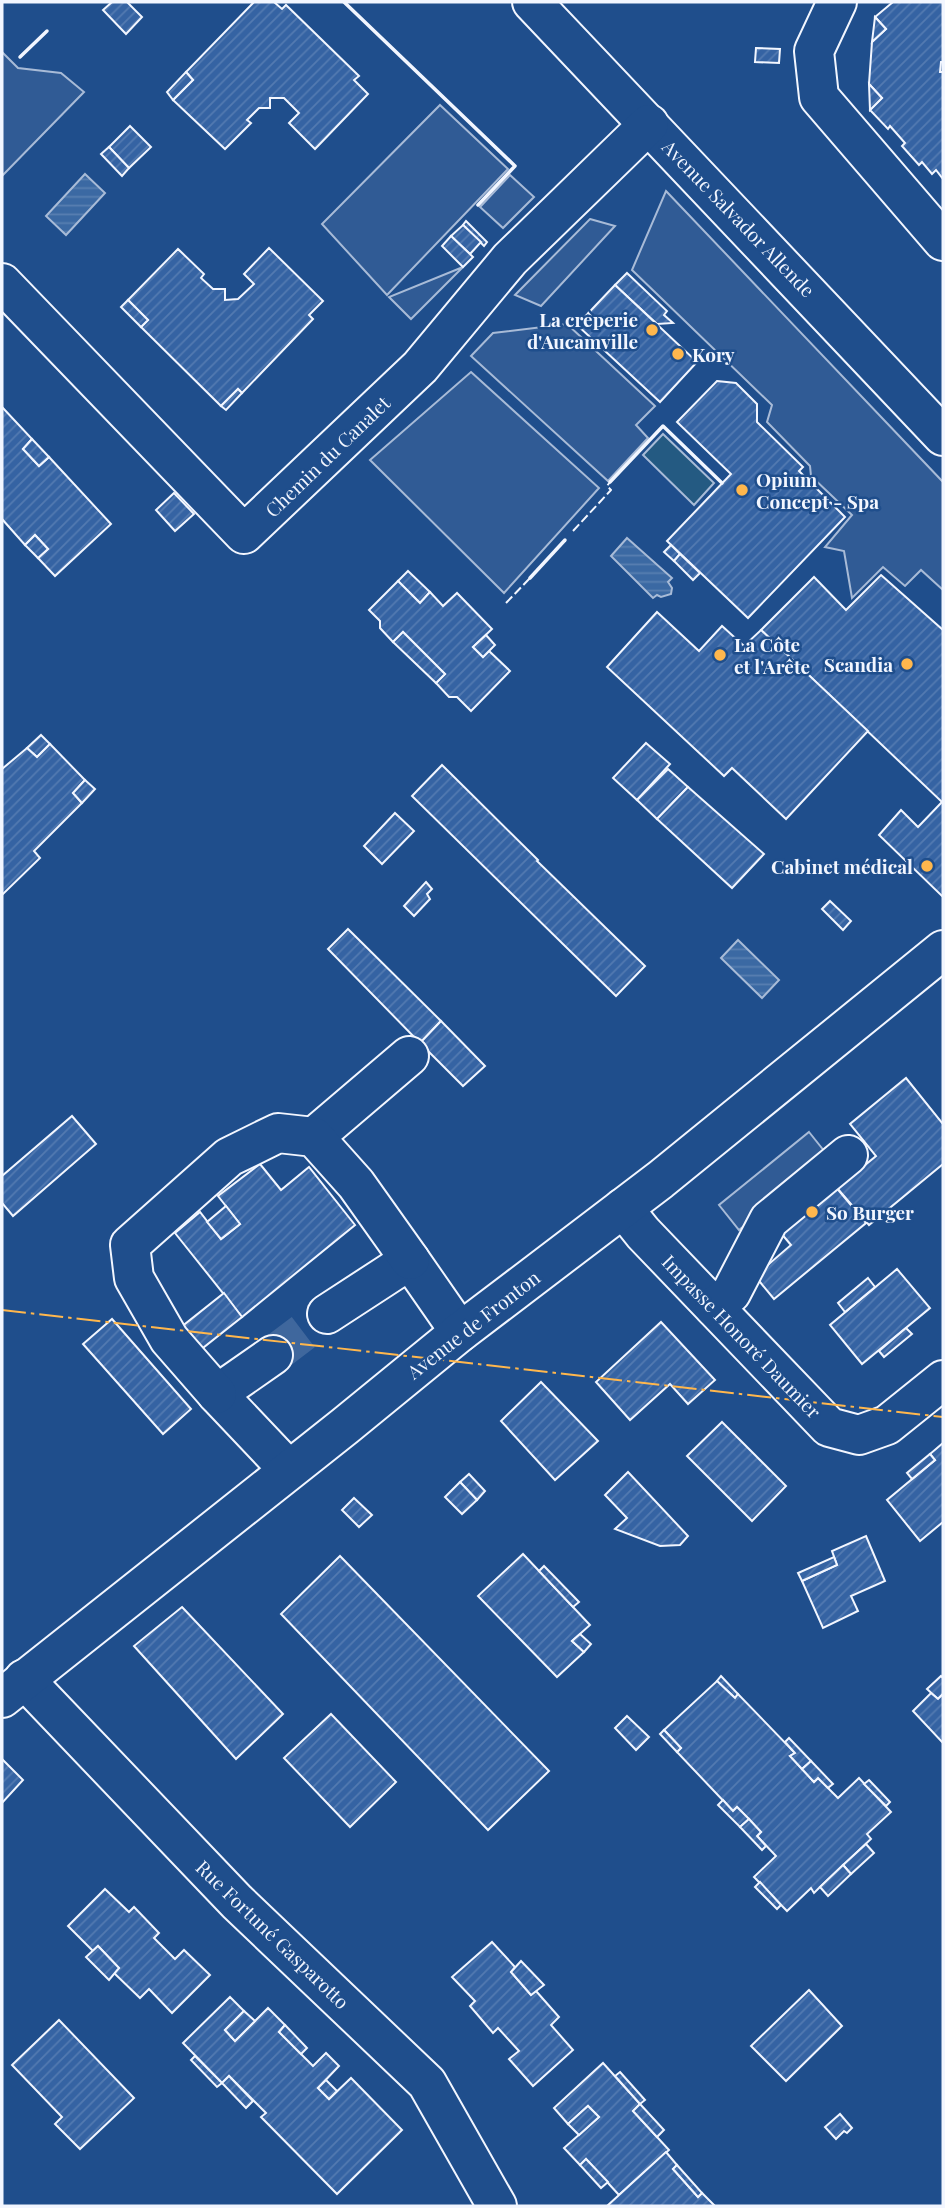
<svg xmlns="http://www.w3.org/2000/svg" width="945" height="2208" viewBox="0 0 945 2208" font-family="'Playfair Display',serif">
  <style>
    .garden { fill: #245a82; stroke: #a8bbd7; stroke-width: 2 }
    .parking { fill: #305b95; stroke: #a8bbd7; stroke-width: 2 }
    .water { fill: url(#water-rules); stroke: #a8bbd7; stroke-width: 2 }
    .building { fill: url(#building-hatch); stroke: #f2f6ff; stroke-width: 2 }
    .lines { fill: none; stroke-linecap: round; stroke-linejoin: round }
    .minor-tunnel { stroke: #3f679d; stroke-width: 38; stroke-dasharray: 38 19; stroke-linecap: butt }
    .minor-casing { stroke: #f2f6ff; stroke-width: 42 }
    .major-casing { stroke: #f2f6ff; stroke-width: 42 }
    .minor { stroke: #1f4e8c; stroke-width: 38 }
    .major { stroke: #1f4e8c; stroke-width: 38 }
    .fence { stroke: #f2f6ff; stroke-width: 2; stroke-dasharray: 9 3.5; stroke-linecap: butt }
    .wall { stroke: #f2f6ff; stroke-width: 3.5 }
    .power { stroke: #ffb74d; stroke-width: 2; stroke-dasharray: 24 5 3.5 5; stroke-linecap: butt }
    .poi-dot { fill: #ffb74d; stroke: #1f4e8c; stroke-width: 2.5 }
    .labels { text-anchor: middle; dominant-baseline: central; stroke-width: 5; stroke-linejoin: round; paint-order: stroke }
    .street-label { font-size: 19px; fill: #f2f6ff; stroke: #1f4e8c }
    .poi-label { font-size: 19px; font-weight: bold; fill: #f2f6ff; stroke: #1f4e8c; text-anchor: start }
  </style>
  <defs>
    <pattern id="water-rules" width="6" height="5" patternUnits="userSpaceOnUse" patternTransform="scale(1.75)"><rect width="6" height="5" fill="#3b69a3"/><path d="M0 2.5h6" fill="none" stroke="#587fb1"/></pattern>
    <pattern id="building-hatch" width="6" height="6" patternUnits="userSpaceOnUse" patternTransform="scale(1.75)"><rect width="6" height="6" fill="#3563a3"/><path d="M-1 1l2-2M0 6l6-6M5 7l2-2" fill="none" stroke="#537ab1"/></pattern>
  </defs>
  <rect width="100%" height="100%" fill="#1f4e8c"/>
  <!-- garden -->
  <polygon class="garden" points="663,434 714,483 694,505 643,455"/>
  <!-- parking -->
  <g class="parking">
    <polygon points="2,52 18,68 61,73 84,92 2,176"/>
    <polygon points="440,105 508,169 387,295 322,224"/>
    <polygon points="510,175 534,197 503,228 480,207"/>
    <polygon points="666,191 943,482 943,590 921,570 905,586 883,567 852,598 844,551 825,547 852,515 811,476 810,466 767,422 772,405 632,270"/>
    <polygon points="590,219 615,226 541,306 515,295"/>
    <polygon points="463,267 411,319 389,297"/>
    <polygon points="567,324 655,406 636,425 648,438 608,481 471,356 493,333"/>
    <polygon points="471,372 599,488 504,593 370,460"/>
    <polygon points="809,1132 829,1157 739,1230 719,1205"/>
  </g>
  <!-- water -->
  <g class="water">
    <polygon points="85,174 105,193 66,235 46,216"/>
    <polygon points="627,538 672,578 668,582 672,588 671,594 661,597 657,595 653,598 611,556"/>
    <polygon points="738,940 779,980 762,998 721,958"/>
  </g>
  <!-- building -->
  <g class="building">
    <polygon points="112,2 127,2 142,17 126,34 103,10"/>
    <polygon points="254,2 274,2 282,9 286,5 359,76 354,80 368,94 315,149 289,123 299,113 284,98 270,98 270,108 259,108 247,120 251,123 225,149 173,100 193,80 186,72"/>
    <polygon points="893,2 943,2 943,62 941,62 940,72 943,72 943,179 936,170 932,174 922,162 919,165 902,146 905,143 890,126 888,129 870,110 882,98 869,84 872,42 886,29 875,17"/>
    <polygon points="875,17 886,29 872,42"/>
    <polygon points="756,48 780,49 779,63 755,62"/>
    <polygon points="186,72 193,80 173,100 167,92"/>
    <polygon points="869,84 882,98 870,110"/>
    <polygon points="130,126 151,147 129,168 109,147"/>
    <polygon points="109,147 129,168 122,176 101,154"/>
    <polygon points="466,221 487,242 484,246 463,225"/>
    <polygon points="463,225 481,242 470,254 451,236"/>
    <polygon points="451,236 473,257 463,267 442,246"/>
    <polygon points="269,248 323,301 309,315 313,319 242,393 238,389 221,406 141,327 148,320 128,300 178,249 204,274 201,278 213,289 225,289 225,300 238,299 254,284 244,274"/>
    <polygon points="627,273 667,311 664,315 673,323 657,324 615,285"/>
    <polygon points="615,285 697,362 660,402 577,325"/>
    <polygon points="128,300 148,320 141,327 121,307"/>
    <polygon points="717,381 736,383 757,404 757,422 803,467 799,471 845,517 748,618 667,541 731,474 677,422"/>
    <polygon points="238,389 242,393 226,410 221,406"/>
    <polygon points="2,407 32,439 23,449 39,466 49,457 111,524 55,576 38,558 48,549 35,535 25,545 2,519"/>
    <polygon points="32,439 49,457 39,466 23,449"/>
    <polygon points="174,493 194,514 175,531 156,510"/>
    <polygon points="35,535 48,549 38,558 25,545"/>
    <polygon points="671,545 680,554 674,561 664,552"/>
    <polygon points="680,554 700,573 693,580 674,561"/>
    <polygon points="408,571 430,592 420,603 398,581"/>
    <polygon points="881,575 943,630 943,803 761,630 814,577 846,610"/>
    <polygon points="398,581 420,603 430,592 443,606 457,593 492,629 473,647 483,657 489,651 510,671 471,711 457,697 449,697 436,683 445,674 403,632 393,642 380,628 380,621 369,610"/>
    <polygon points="657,612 699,651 722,626 744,646 761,630 868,731 786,819 732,768 724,776 607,667"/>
    <polygon points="403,632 445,674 436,683 393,642"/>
    <polygon points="486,635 495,645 483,657 473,647"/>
    <polygon points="41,735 50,744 37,757 27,748"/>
    <polygon points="646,743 670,764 637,800 613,778"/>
    <polygon points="50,744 85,780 73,793 82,803 34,851 40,858 2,895 2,769 27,748 37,757"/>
    <polygon points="442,765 538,860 537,861 645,966 616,996 412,796"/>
    <polygon points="668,769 688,787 657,819 637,800"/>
    <polygon points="85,780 95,789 82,803 73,793"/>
    <polygon points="688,787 764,854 732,888 657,819"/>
    <polygon points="942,802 943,803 943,897 879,835 901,810 918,827"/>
    <polygon points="395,813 414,831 382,864 364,846"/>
    <polygon points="426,882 432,889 427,894 430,899 414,916 404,906"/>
    <polygon points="830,901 851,921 843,930 822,909"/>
    <polygon points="348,929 441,1021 420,1043 328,949"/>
    <polygon points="441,1021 485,1066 463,1086 420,1043"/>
    <polygon points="906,1078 943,1124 943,1164 869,1225 837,1188 876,1156 850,1124"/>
    <polygon points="72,1116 96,1144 13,1216 2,1203 2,1176"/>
    <polygon points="260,1164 281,1190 309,1167 355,1225 242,1317 175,1233 200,1212 221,1239 240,1224 218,1196"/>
    <polygon points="835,1186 866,1223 774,1299 755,1276 791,1245 780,1232"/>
    <polygon points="226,1206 240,1224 221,1239 207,1222"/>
    <polygon points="897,1269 930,1308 862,1364 830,1325"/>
    <polygon points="868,1278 875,1287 845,1312 838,1303"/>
    <polygon points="224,1293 242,1317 199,1351 180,1328"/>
    <polygon points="112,1319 191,1409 163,1434 83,1344"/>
    <polygon points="661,1322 715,1380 688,1404 670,1384 630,1420 596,1382"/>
    <polygon points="906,1328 912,1334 884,1357 879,1351"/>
    <polygon points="541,1382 598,1441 555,1480 501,1421"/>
    <polygon points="722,1422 786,1486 752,1521 687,1456"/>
    <polygon points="943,1443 943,1522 920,1541 887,1500 935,1460 930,1454"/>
    <polygon points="930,1454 935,1460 912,1479 907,1473"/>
    <polygon points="628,1472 688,1536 680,1545 660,1546 615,1529 627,1518 605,1495"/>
    <polygon points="469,1474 485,1491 477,1500 460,1482"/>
    <polygon points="460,1482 477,1500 462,1514 445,1497"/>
    <polygon points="354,1498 372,1515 359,1527 342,1510"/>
    <polygon points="866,1536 885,1581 851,1596 858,1611 823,1628 802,1581 837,1565 832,1551"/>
    <polygon points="523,1554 590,1625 572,1641 584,1652 557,1677 478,1596"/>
    <polygon points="340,1556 549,1771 488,1830 281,1614"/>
    <polygon points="834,1557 837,1565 802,1581 798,1573"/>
    <polygon points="544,1566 579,1602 573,1607 539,1571"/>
    <polygon points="182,1607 283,1714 236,1759 134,1646"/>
    <polygon points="580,1634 591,1644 584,1652 572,1641"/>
    <polygon points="721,1676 738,1694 735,1698 717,1681"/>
    <polygon points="941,1676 943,1678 943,1694 938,1699 927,1689"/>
    <polygon points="717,1681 735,1698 738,1694 795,1753 790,1756 814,1782 818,1778 838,1798 859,1778 891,1812 867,1834 871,1839 820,1887 814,1893 811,1888 787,1911 754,1877 776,1856 757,1836 761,1832 737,1807 733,1811 677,1752 681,1748 664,1730"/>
    <polygon points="931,1693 938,1699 943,1694 943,1743 913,1711"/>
    <polygon points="331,1714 396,1782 350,1827 284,1758"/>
    <polygon points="627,1716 649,1737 636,1750 615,1728"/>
    <polygon points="664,1730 681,1748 677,1752 660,1734"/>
    <polygon points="789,1738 811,1761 802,1769 790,1756 795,1753 785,1742"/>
    <polygon points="2,1759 23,1780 2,1803"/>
    <polygon points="811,1761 833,1784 828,1788 818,1778 814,1782 802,1769"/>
    <polygon points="869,1780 890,1802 886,1806 864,1784"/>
    <polygon points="723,1800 733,1811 737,1807 749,1819 740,1827 718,1805"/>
    <polygon points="749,1819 761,1832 757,1836 766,1846 762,1850 740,1827"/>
    <polygon points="866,1844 874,1853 851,1874 843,1865"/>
    <polygon points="843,1865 851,1874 828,1896 820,1887"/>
    <polygon points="760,1882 781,1905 777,1909 755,1887"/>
    <polygon points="105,1889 129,1912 134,1907 159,1933 154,1938 175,1959 184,1950 210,1975 172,2013 149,1989 140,1998 114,1973 119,1968 98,1946 93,1951 68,1926"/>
    <polygon points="492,1942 515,1967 511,1972 531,1995 536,1991 559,2017 551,2025 573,2050 533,2086 509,2059 519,2051 498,2028 493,2033 470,2006 475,2001 452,1977"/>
    <polygon points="98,1946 119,1968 109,1980 86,1957"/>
    <polygon points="521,1961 544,1985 531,1995 511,1972"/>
    <polygon points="809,1990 842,2026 786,2081 751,2046"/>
    <polygon points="230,1997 244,2011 225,2030 235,2041 268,2008 285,2025 279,2032 313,2066 326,2053 339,2066 318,2088 329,2099 351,2078 402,2130 337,2194 261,2117 266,2113 229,2076 222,2083 183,2043"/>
    <polygon points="244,2011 255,2021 235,2041 225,2030"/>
    <polygon points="59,2020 134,2098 80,2149 55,2124 62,2117 12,2065"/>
    <polygon points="285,2025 307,2048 301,2054 279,2032"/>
    <polygon points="195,2056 222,2083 217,2087 191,2060"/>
    <polygon points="603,2063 640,2104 633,2111 669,2150 619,2195 586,2159 580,2165 564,2148 599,2117 588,2106 568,2124 554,2108"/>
    <polygon points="620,2072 645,2100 640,2104 615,2076"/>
    <polygon points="229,2076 253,2101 246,2108 222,2083"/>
    <polygon points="326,2080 337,2091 329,2099 318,2088"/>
    <polygon points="640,2104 664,2130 657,2137 633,2111"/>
    <polygon points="588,2106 599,2117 579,2135 568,2124"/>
    <polygon points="840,2114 852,2128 847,2133 844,2131 836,2139 825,2127"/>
    <polygon points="666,2152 677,2165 673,2169 698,2197 702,2193 715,2206 607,2206"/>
    <polygon points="586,2159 608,2182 601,2188 580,2165"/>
    <polygon points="677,2165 702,2193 698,2197 673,2169"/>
  </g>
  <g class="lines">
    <!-- minor-tunnel -->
    <polyline class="minor-tunnel" points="273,1355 327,1314"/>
    <!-- minor casing -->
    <g class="minor-casing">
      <g id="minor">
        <polyline points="532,2 943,436"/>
        <polyline points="837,2 814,51 819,97 943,241"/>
        <polyline points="2,283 244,534 420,367 510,259 649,124"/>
        <polyline points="314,1137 409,1056"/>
        <polyline points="623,1208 643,1233 829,1427 859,1435 887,1425 943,1380"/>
        <polyline points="714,1307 731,1293 769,1220 848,1155"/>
        <polyline points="327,1314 410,1260 460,1332"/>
        <polyline points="273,1355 217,1394 288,1469"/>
        <polyline points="217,1394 169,1339 134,1278 130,1245 229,1157 278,1133 314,1137 356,1184 410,1260"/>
        <polyline points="24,1679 237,1902 427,2083 497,2206"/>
      </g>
    </g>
    <!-- major casing -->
    <g class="major-casing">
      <polyline id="major" points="2,1698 345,1426 460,1332 660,1180 943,950"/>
    </g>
    <!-- minor -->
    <use href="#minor" class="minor"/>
    <!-- major -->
    <use href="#major" class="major"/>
    <!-- fence -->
    <g class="fence">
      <polyline points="573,531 611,490 607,486 610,482"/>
      <polyline points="506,603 530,578"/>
    </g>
    <!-- wall -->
    <g class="wall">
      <polyline points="344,2 515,166 478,205"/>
      <polyline points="20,57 47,31"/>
      <polyline points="610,482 663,426 722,483"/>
      <polyline points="530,578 565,540"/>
    </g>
    <!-- power -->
    <polyline class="power" points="2,1310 943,1417"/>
  </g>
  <!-- markers -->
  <g class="poi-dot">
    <circle cx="652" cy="330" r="7"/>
    <circle cx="678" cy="354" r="7"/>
    <circle cx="742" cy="490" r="7"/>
    <circle cx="720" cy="655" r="7"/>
    <circle cx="907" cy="664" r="7"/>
    <circle cx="927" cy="866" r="7"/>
    <circle cx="812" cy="1212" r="7"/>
  </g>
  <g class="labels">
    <!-- street labels -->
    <g class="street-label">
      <text transform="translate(739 218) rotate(46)">Avenue Salvador Allende</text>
      <text transform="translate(327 456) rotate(-44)">Chemin du Canalet</text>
      <text transform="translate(473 1324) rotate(-38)">Avenue de Fronton</text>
      <text transform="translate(742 1336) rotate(46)">Impasse Honoré Daumier</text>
      <text transform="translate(273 1934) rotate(44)">Rue Fortuné Gasparotto</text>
    </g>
    <!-- poi labels -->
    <g class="poi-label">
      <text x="638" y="319" text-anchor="end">La crêperie<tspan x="638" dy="22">d'Aucamville</tspan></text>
      <text x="692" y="354">Kory</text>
      <text x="756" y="479">Opium<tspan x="756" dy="22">Concept - Spa</tspan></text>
      <text x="734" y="644">La Côte<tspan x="734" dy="22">et l'Arête</tspan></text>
      <text x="893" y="664" text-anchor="end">Scandia</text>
      <text x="913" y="866" text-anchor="end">Cabinet médical</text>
      <text x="826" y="1212">So Burger</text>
    </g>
  </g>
  <!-- border -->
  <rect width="945" height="2208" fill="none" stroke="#f2f6ff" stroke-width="7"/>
</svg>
